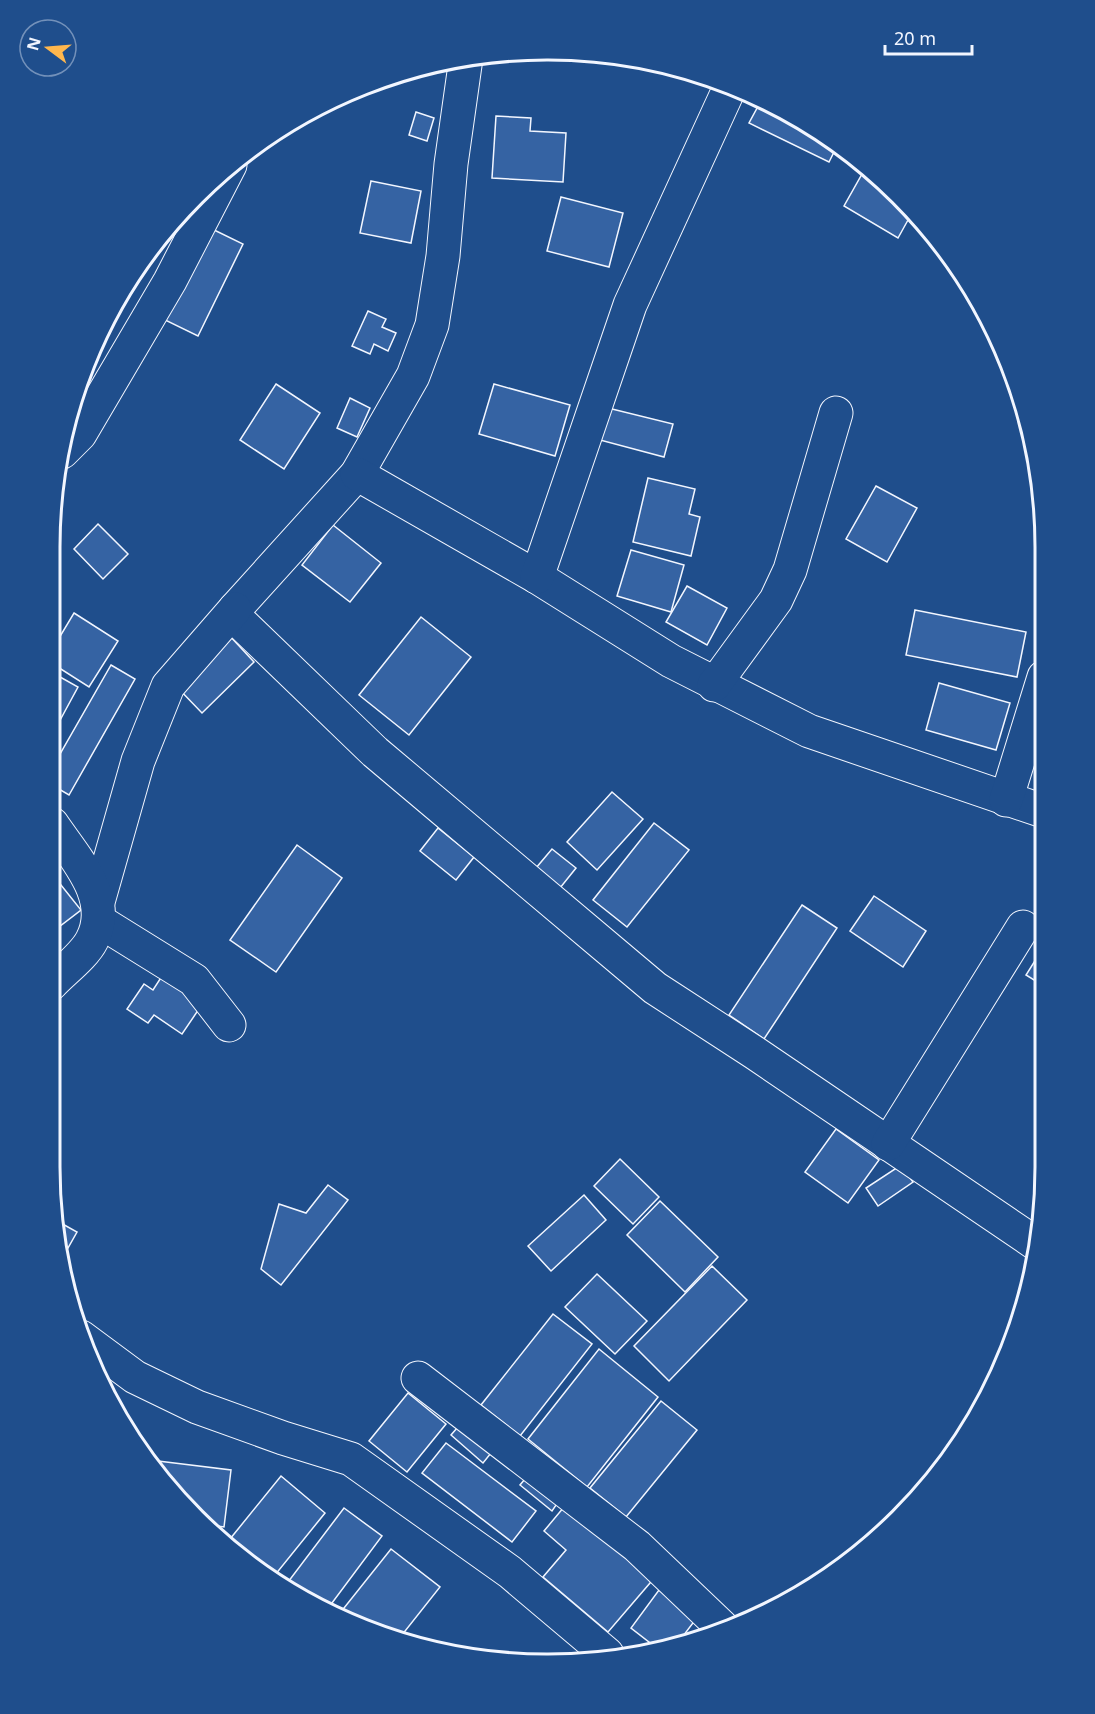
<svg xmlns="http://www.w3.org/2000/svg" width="1095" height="1714" viewBox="0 0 1095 1714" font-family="'Noto Sans',sans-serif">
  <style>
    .building { fill: #3563a3; stroke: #f2f6ff; stroke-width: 1.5 }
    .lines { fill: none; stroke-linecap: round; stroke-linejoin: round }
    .minor-casing { stroke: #f2f6ff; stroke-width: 35 }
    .minor { stroke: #1f4e8c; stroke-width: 33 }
    .rim { fill: none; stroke: #f2f6ff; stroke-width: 3 }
  </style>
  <rect width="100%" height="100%" fill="#1f4e8c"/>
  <!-- building -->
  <g class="building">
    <polygon points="762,99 838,144 829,162 749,123"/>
    <polygon points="416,112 434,118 427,141 409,135"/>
    <polygon points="496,116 531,118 530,131 566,133 563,182 492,178"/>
    <polygon points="866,167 913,211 898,238 844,206"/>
    <polygon points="371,181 421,191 411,243 360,233"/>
    <polygon points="561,197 623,213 609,267 547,251"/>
    <polygon points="208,227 243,244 198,336 163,319"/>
    <polygon points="368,311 386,319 382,327 396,333 388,351 374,344 370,354 352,346"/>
    <polygon points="276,384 320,413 284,469 240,440"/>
    <polygon points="494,384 570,405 555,456 479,434"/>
    <polygon points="350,398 370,408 357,437 337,428"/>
    <polygon points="608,408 673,424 664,457 600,440"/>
    <polygon points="648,478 695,489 689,514 700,517 691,556 633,542"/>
    <polygon points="876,486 917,508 887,562 846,539"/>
    <polygon points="98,524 128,554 103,579 74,549"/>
    <polygon points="333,525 381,563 350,602 302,565"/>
    <polygon points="631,550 684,565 671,612 617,596"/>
    <polygon points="687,586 727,608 707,645 666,622"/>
    <polygon points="915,610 1026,632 1017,677 906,655"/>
    <polygon points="74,613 118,641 89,687 53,664 53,648"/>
    <polygon points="421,617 471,657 409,735 359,695"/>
    <polygon points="228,634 254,662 202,713 176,686"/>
    <polygon points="111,665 135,679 69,795 52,785 52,768"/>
    <polygon points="53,673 78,687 52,735"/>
    <polygon points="939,683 1010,703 996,750 926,730"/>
    <polygon points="612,792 643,819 597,870 567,842"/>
    <polygon points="654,823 689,850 627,927 593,900"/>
    <polygon points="438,828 474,857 456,880 420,851"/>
    <polygon points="297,845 342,878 276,972 230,940"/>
    <polygon points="552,849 576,868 560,888 536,868"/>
    <polygon points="53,875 81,910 51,933 51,877"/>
    <polygon points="874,896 926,931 903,967 850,931"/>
    <polygon points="802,905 837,928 764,1039 729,1015"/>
    <polygon points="1043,948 1042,985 1026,975"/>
    <polygon points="162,976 203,1003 182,1034 154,1015 148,1023 127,1009 144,984 153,990"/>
    <polygon points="836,1129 879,1160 848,1203 805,1172"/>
    <polygon points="620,1159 659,1197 633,1224 594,1186"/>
    <polygon points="901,1165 913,1182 878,1206 866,1188"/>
    <polygon points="328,1185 348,1200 281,1285 261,1269 279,1204 306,1213"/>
    <polygon points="584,1195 606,1220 551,1271 528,1246"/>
    <polygon points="660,1201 718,1257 685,1292 627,1235"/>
    <polygon points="59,1222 77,1232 64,1255"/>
    <polygon points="712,1266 747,1300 669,1381 634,1346"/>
    <polygon points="597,1274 647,1321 615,1354 565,1307"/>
    <polygon points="553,1314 592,1344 520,1436 481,1405"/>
    <polygon points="599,1349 658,1397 587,1487 528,1439"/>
    <polygon points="408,1393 446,1424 407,1472 369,1441"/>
    <polygon points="661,1401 697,1430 626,1517 590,1488"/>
    <polygon points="464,1420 495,1448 483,1463 451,1435"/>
    <polygon points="446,1443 536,1511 512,1542 422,1473"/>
    <polygon points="158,1461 231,1470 224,1527 210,1525 157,1469"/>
    <polygon points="530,1473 561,1498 552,1511 520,1485"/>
    <polygon points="281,1476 325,1513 275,1575 230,1539"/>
    <polygon points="569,1501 656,1576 608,1632 543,1577 566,1550 544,1531"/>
    <polygon points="344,1508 382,1536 329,1607 288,1582"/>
    <polygon points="391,1549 440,1587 398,1640 387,1638 340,1613"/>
    <polygon points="659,1590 696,1619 674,1648 658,1649 631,1628"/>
  </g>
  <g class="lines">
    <!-- minor casing -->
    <g class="minor-casing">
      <g id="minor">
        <polyline points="466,58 451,164 443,256 432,325 413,376 357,474 235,609 238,620 375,752 655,988 755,1053 1038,1245"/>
        <polyline points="62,452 80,434 170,281 230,165"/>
        <polyline points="357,474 537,577 671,661 809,731 1043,811"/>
        <polyline points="537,577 630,305 730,87"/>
        <polyline points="714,685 776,600 790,570 836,413"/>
        <polyline points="1006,800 1044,677"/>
        <polyline points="98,902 138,761 168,686 235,609"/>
        <polyline points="99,921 194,980 229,1025"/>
        <path d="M51,984C63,971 84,956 92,940C114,898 74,857 52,824"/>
        <polyline points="888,1144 1023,927"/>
        <polyline points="81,1337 135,1377 197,1407 283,1438 351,1459 510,1572 607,1654"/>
        <polyline points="418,1378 637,1546 722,1627"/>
      </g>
    </g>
    <!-- minor -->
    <use href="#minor" class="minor"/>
  </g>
  <!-- crop -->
  <path d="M0 0H1095V1714H0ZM547 60H548A487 487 0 0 1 1035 547V1167A487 487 0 0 1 548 1654H547A487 487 0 0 1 60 1167V547A487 487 0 0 1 547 60Z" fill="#1f4e8c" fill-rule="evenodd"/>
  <path class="rim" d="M547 60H548A487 487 0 0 1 1035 547V1167A487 487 0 0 1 548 1654H547A487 487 0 0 1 60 1167V547A487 487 0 0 1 547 60Z"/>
  <!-- north arrow -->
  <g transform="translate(48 48) rotate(286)"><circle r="28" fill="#1f4e8c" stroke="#7391ba" stroke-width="1.5"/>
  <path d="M0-4.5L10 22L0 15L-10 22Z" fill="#ffb74d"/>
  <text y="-9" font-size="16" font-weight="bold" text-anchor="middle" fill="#f2f6ff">N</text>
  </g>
  <!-- scale -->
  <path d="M885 45v9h87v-9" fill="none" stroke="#f2f6ff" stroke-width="3"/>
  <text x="894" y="45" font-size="18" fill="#f2f6ff" stroke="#1f4e8c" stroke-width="4.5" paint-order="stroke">20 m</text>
</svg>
